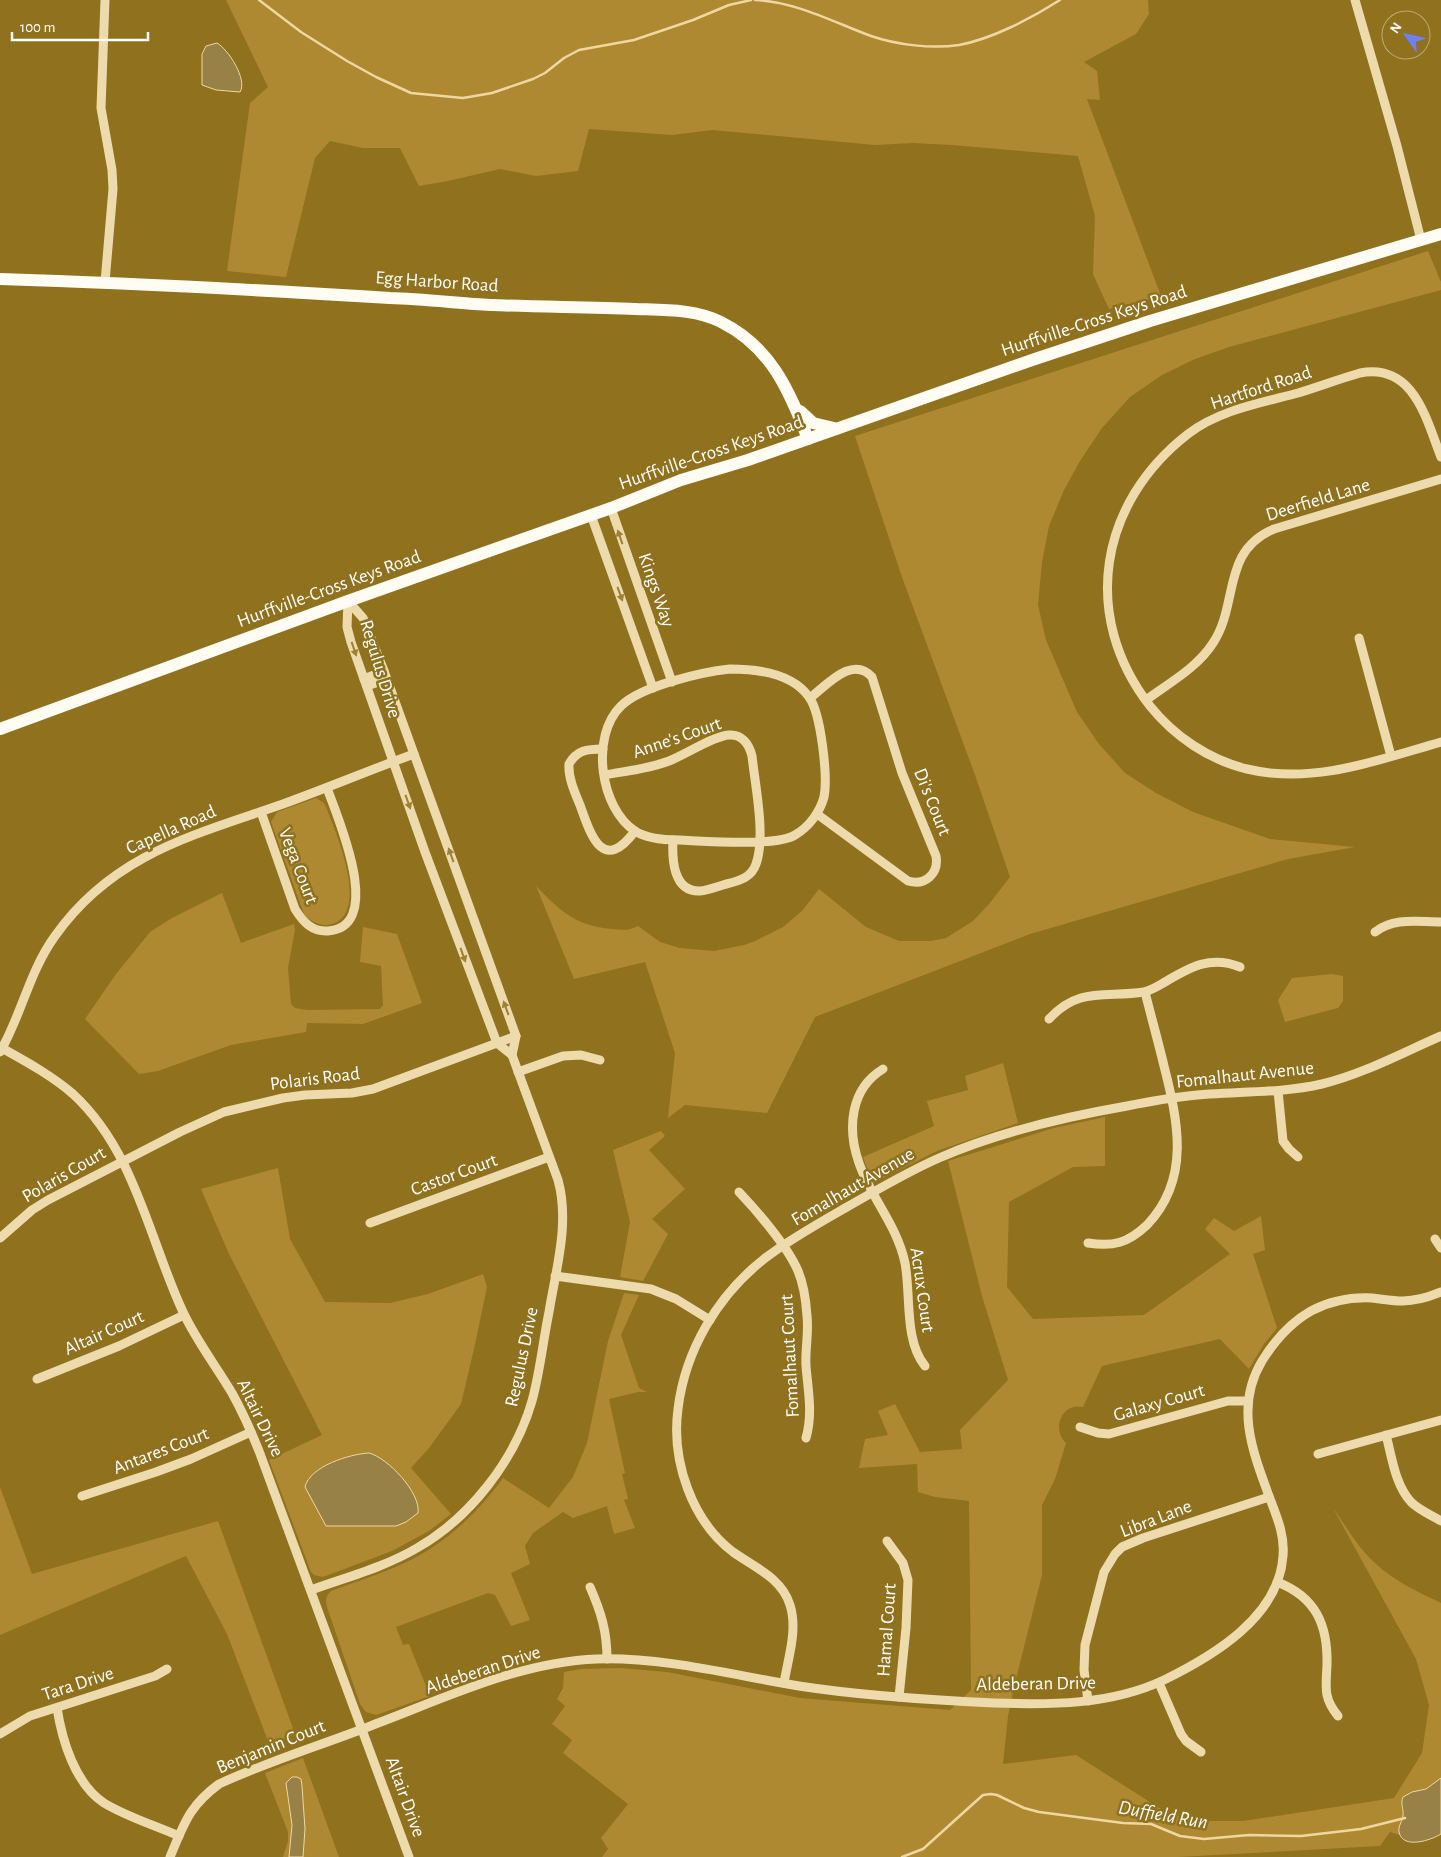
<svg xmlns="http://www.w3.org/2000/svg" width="1441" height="1857" viewBox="0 0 1441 1857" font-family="'Alegreya Sans',sans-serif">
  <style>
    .green { fill: #ae8932 }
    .water { fill: #978146; stroke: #efd7a1 }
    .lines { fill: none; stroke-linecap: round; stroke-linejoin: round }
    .stream { stroke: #efd7a1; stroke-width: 2.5 }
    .minor { stroke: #eddbae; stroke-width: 9 }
    .major { stroke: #fffcf4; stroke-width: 12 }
    .oneway { fill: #9e8134 }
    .labels { text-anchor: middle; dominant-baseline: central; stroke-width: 5; stroke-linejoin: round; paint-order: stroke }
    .street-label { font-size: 19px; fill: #fff; stroke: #90711e }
    .water-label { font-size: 20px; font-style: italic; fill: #fefefc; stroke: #90711e }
  </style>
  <rect width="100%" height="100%" fill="#90711e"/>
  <!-- green -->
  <g class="green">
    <polygon points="226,0 1148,0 1149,14 1136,34 1084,62 1097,71 1100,100 1087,99 1161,296 1109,309 1093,274 1095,216 1078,156 952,145 913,143 875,145 712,130 672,135 589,129 578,171 536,176 500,169 448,181 419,186 400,148 363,148 330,141 315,158 286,277 227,271 250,103 268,87"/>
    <path d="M1428,251L1441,282V290L1229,347L1195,359L1162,375L1130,397L1102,428L1080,461L1064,490L1049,526L1042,562L1038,605L1046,640L1077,712L1099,744L1125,773L1156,793L1193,812L1270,839L1355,847L1288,859L1030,934L815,1017L767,1113L685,1105L668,1118L675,1053L645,962L574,979L536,886C560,911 576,926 612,929C622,930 629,931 638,926L660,942L680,948L714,951L744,945L755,941L783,927L802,911L819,889L866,927L899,941H931L946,938L973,921L989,904L1010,877L975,775L902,577L855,436Z"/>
    <path d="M316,798L324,803L326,807C335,830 371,913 332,924C320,927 311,922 304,914L271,822L277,812Z"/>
    <polygon points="222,893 241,943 294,924 295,930 288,968 291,1004 295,1008 307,1010 380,1009 383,1005 381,966 360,962 363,927 397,934 422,1003 363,1024 307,1023 306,1032 231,1045 158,1071 139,1074 85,1019 116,974 150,932 172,918"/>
    <polygon points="1332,974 1343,976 1343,1001 1338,1008 1285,1022 1278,1000 1292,978"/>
    <path d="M1003,1063L1018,1123L937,1151L883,1178C869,1177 867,1168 863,1157L934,1126L927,1101L968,1090L965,1076Z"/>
    <path d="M1105,1117V1166L1073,1167L1009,1202L1007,1287L1033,1319L1144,1315L1230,1254L1205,1229L1214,1218L1234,1231L1261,1216L1265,1250L1253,1254L1277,1328L1264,1344L1249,1369L1220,1339L1102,1366L1083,1407C1062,1402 1051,1429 1066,1443L1055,1479L1042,1505V1575L1014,1687L1008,1716L1003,1764L1076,1755L1164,1811L1194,1821H1243L1394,1798L1422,1753L1429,1705L1416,1659L1333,1508C1346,1526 1358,1548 1375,1563C1394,1581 1418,1592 1441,1603V1833L1421,1842L1390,1832L1380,1846L1178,1857H602L608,1849L601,1838L628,1804L563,1753L572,1740L552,1724L565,1706L557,1699L563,1688L564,1672L581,1669L621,1668L667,1672L800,1698L950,1710L971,1690L969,1501L935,1497L918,1492L917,1464L859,1468L865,1439L888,1435L878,1411L895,1404L920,1452L962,1449L960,1430L1008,1380L982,1296L948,1161L1054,1128Z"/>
    <polygon points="661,1131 665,1136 649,1150 685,1189 652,1219 668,1234 643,1281 620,1277 630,1222 613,1150"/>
    <polygon points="278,1168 290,1239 325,1302 390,1303 428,1294 483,1274 487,1287 474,1349 461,1404 429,1448 411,1468 451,1514 429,1531 392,1551 323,1577 314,1575 311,1572 269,1460 322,1435 229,1254 201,1189"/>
    <path d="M624,1293L639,1295L621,1335L639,1388L647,1392H638L609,1399L625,1473L622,1474L628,1499L624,1500L635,1528L614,1534L607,1506L573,1518L563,1512L533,1533L525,1546L530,1564L511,1573L530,1620L511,1626L495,1595L488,1593L396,1627L403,1645L409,1644L430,1696L376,1715L366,1712L360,1704L328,1610C326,1603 324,1597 331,1591C354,1582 379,1575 402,1564C443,1546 477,1514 503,1478L549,1508L573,1477L587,1443L608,1341Z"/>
    <polygon points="0,1487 32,1574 218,1521 295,1734 270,1746 227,1634 186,1556 0,1635"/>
    <polygon points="303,1758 339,1857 283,1857 288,1841 288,1832 265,1773"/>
  </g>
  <!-- water -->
  <g class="water">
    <path d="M217,43C228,49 248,80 240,92L216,90L202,85V54L206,46Z"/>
    <path d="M369,1453C388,1458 421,1493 418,1513L406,1522L396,1526H326L305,1487C310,1466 350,1454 369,1453Z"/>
    <polygon points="292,1777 297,1777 301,1779 302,1786 305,1829 303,1857 289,1857 292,1825 286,1783"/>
    <path d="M1441,1778V1834C1431,1840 1403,1850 1399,1832C1398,1826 1402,1822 1403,1816C1404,1809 1400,1804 1403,1797L1412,1792L1426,1789Z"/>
  </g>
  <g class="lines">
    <!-- stream -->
    <g class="stream">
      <polyline points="259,0 301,32 347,61 376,77 411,93 463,98 492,93 533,79 545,73 564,58 579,50 634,40 693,20 729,5 751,0"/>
      <path d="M755,0C797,2 833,22 871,36C897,45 932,49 959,45C992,39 1032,18 1060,0"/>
      <polyline points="902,1857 923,1849 974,1803 983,1795 991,1794 997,1795 1024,1808 1039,1812 1123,1823 1151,1824 1180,1836 1204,1839 1249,1835 1301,1836 1361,1829 1405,1818"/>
    </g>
    <!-- minor -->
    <g class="minor">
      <polyline points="105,0 101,108 112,170 113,189 105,282"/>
      <polyline points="1355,0 1397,146 1421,240"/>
      <path d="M1441,457C1426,419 1414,363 1360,373C1339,379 1318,387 1298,393C1261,403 1219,410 1188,434C1099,503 1080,616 1150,706C1174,736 1209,760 1247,769C1313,785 1378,760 1441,742"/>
      <polyline points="611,508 672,682"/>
      <polyline points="591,515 653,688"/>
      <polyline points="348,601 347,627 351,642 425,852 497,1043 512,1055"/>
      <polyline points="1359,638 1391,756"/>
      <path d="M730,669C758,669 792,673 809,697C821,713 828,777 824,797C820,812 809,827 795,835C775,847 704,841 679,840C664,840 647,839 635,831C600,808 590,736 621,706C641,686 702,672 730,669Z"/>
      <polyline points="364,679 384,671"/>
      <polyline points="367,686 387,679"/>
      <path d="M810,698C827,685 852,655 872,677L902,773L936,856C939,874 925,886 908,881L817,814"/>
      <path d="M1146,700C1169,683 1197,668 1213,643C1239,604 1221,551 1274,529L1441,479"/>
      <path d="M603,749C587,749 577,750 569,764C568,778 575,793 580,805C591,836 603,874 635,831"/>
      <path d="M605,775C626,771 648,769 669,761C685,755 713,736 729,735C742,734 749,744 752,756C755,785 766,836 756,864C751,879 737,881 723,885C716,887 708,890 700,891C673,892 672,859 673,840"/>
      <path d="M261,812L295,909C303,922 312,932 328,931C386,927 337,816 327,788"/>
      <path d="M1375,932C1394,917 1418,922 1441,922"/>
      <path d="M1049,1019C1079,986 1106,998 1144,992C1152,990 1158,986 1165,982C1190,967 1211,955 1240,967"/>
      <path d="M0,1047C25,1061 51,1075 73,1094C135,1151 149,1239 183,1312C196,1340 216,1366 232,1393C242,1411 251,1431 259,1451L409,1857"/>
      <path d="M0,1052C22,1014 29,972 55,936C113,854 194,835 283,804C327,788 370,770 414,754"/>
      <path d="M883,1069C850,1089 847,1129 859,1163C871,1198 897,1225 905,1263C911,1294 904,1341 925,1366"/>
      <polyline points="518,1072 563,1056 581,1055 600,1060"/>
      <polyline points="1278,1091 1283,1141 1289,1149 1298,1157"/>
      <path d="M739,1192C757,1211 788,1247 798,1271C804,1285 806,1301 807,1316C809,1333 805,1349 806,1366C808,1391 813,1413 806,1438"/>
      <polyline points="370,1223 549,1157"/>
      <polyline points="0,1238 32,1210 48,1200 180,1132 224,1112 283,1098 305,1095 352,1093 373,1089 516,1036"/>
      <polyline points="1435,1239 1441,1248"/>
      <path d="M1088,1243C1113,1247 1128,1243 1147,1225C1191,1179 1178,1121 1164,1066C1158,1041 1151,1016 1145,992"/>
      <polyline points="555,1276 651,1289 676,1299 710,1320"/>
      <polyline points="37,1379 119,1346 184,1315"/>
      <polyline points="1080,1427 1098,1433 1109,1434 1228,1401 1248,1401"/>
      <path d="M1386,1435C1392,1457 1395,1485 1411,1502C1419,1510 1431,1515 1441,1521"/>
      <polyline points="1318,1454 1441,1420"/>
      <polyline points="82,1496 156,1472 191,1459 251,1432"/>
      <polyline points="887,1541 903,1563 908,1580 906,1628 899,1697"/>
      <path d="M1277,1582C1316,1597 1328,1625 1327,1665C1326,1687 1323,1698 1338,1716"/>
      <path d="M590,1587C601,1612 607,1631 607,1659"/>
      <path d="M311,1590C347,1577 385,1567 417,1548C470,1518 515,1460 532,1401C540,1372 543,1341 549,1312C556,1269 570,1223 558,1180L512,1055L516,1036L384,671L363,618L348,601"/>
      <path d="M784,1683C788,1658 798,1630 790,1605C782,1578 754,1567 733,1552C692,1521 671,1461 678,1409C685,1351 717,1296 764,1259C790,1239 819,1223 847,1207C877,1190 907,1172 939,1158C998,1132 1064,1117 1127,1106C1147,1102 1168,1098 1188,1096C1233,1091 1278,1094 1322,1084C1363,1074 1402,1053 1441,1036"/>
      <polyline points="1159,1683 1181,1734 1186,1741 1201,1752"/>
      <polyline points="1088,1701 1084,1670 1085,1645 1104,1572 1115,1554 1122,1547 1143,1538 1269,1497"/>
      <path d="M57,1708C62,1740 75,1784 104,1803C127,1817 154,1825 179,1836"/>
      <polyline points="0,1734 30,1716 155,1676 167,1669"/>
      <path d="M170,1857C184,1824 189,1806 219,1784C269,1761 322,1745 373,1725C445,1698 519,1662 597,1659C665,1657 732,1675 799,1686C863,1696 929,1700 994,1703C1051,1705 1111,1705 1164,1680C1213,1656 1279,1617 1283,1556C1285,1534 1276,1515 1269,1496C1252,1450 1235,1406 1262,1361C1275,1340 1290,1323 1311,1311C1330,1301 1351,1297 1372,1298C1382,1299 1392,1301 1403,1301C1416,1301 1429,1297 1441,1292"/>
    </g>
    <!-- major -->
    <g class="major">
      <path d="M0,279C130,283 260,290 390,298C423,299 457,303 491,305C539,307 587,307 635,309C664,310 695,309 721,322C771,347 789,390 808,439"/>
      <polyline points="800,411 813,423 834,428"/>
      <polyline points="0,729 348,601 611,508 681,480 748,460 1035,359 1150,321 1441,234"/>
    </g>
  </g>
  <!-- one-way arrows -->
  <defs><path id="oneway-solid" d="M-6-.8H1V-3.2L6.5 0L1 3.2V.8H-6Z" transform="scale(1.25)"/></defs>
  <g class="oneway">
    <use href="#oneway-solid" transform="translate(620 537) rotate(-109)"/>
    <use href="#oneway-solid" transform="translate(620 594) rotate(70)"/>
    <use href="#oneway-solid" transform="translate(354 649) rotate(71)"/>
    <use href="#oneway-solid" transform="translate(408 802) rotate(70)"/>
    <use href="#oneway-solid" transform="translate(451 855) rotate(-110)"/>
    <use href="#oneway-solid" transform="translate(463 955) rotate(70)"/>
    <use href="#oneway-solid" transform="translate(506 1008) rotate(-110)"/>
  </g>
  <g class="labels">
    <!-- street labels -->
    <g class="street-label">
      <text transform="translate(437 282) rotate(4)">Egg Harbor Road</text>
      <text transform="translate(1094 321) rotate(-18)">Hurffville-Cross Keys Road</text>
      <text transform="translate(1261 388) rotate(-18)">Hartford Road</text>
      <text transform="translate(711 453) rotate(-19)">Hurffville-Cross Keys Road</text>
      <text transform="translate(1318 500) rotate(-17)">Deerfield Lane</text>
      <text transform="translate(329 589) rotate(-20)">Hurffville-Cross Keys Road</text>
      <text transform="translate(656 590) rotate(71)">Kings Way</text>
      <text transform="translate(380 669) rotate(73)">Regulus Drive</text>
      <text transform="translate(677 738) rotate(-19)">Anne's Court</text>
      <text transform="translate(932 802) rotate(68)">Di's Court</text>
      <text transform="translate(171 830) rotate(-24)">Capella Road</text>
      <text transform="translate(298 866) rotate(69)">Vega Court</text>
      <text transform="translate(1245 1075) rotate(-6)">Fomalhaut Avenue</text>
      <text transform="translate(315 1079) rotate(-7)">Polaris Road</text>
      <text transform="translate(64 1175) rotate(-30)">Polaris Court</text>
      <text transform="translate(454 1175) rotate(-20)">Castor Court</text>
      <text transform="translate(853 1187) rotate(-30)">Fomalhaut Avenue</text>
      <text transform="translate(922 1290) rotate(82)">Acrux Court</text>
      <text transform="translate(104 1333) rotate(-24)">Altair Court</text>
      <text transform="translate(790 1356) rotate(-93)">Fomalhaut Court</text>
      <text transform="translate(522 1357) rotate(-78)">Regulus Drive</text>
      <text transform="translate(1159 1403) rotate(-16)">Galaxy Court</text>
      <text transform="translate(260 1418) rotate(64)">Altair Drive</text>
      <text transform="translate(161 1451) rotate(-21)">Antares Court</text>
      <text transform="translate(1156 1519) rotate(-21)">Libra Lane</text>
      <text transform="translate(887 1630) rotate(-86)">Hamal Court</text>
      <text transform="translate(483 1670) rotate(-18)">Aldeberan Drive</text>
      <text transform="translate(78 1684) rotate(-18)">Tara Drive</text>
      <text transform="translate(1036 1684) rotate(-1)">Aldeberan Drive</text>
      <text transform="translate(271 1747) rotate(-22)">Benjamin Court</text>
      <text transform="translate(405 1797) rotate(70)">Altair Drive</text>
    </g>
    <!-- water labels -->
    <g class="water-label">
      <text transform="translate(1163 1815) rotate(10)">Duffield Run</text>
    </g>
  </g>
  <!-- north arrow -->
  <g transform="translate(1406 35) rotate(304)"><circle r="24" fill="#90711e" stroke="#bcaa78"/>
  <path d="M0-4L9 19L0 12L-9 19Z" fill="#6d80fc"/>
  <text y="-8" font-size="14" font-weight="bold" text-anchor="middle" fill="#ffffff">N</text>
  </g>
  <!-- scale -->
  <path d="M12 32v8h136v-8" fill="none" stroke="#ffffff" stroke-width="2.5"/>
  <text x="20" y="32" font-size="15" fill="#ffffff" stroke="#90711e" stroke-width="4" paint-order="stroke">100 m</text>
</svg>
